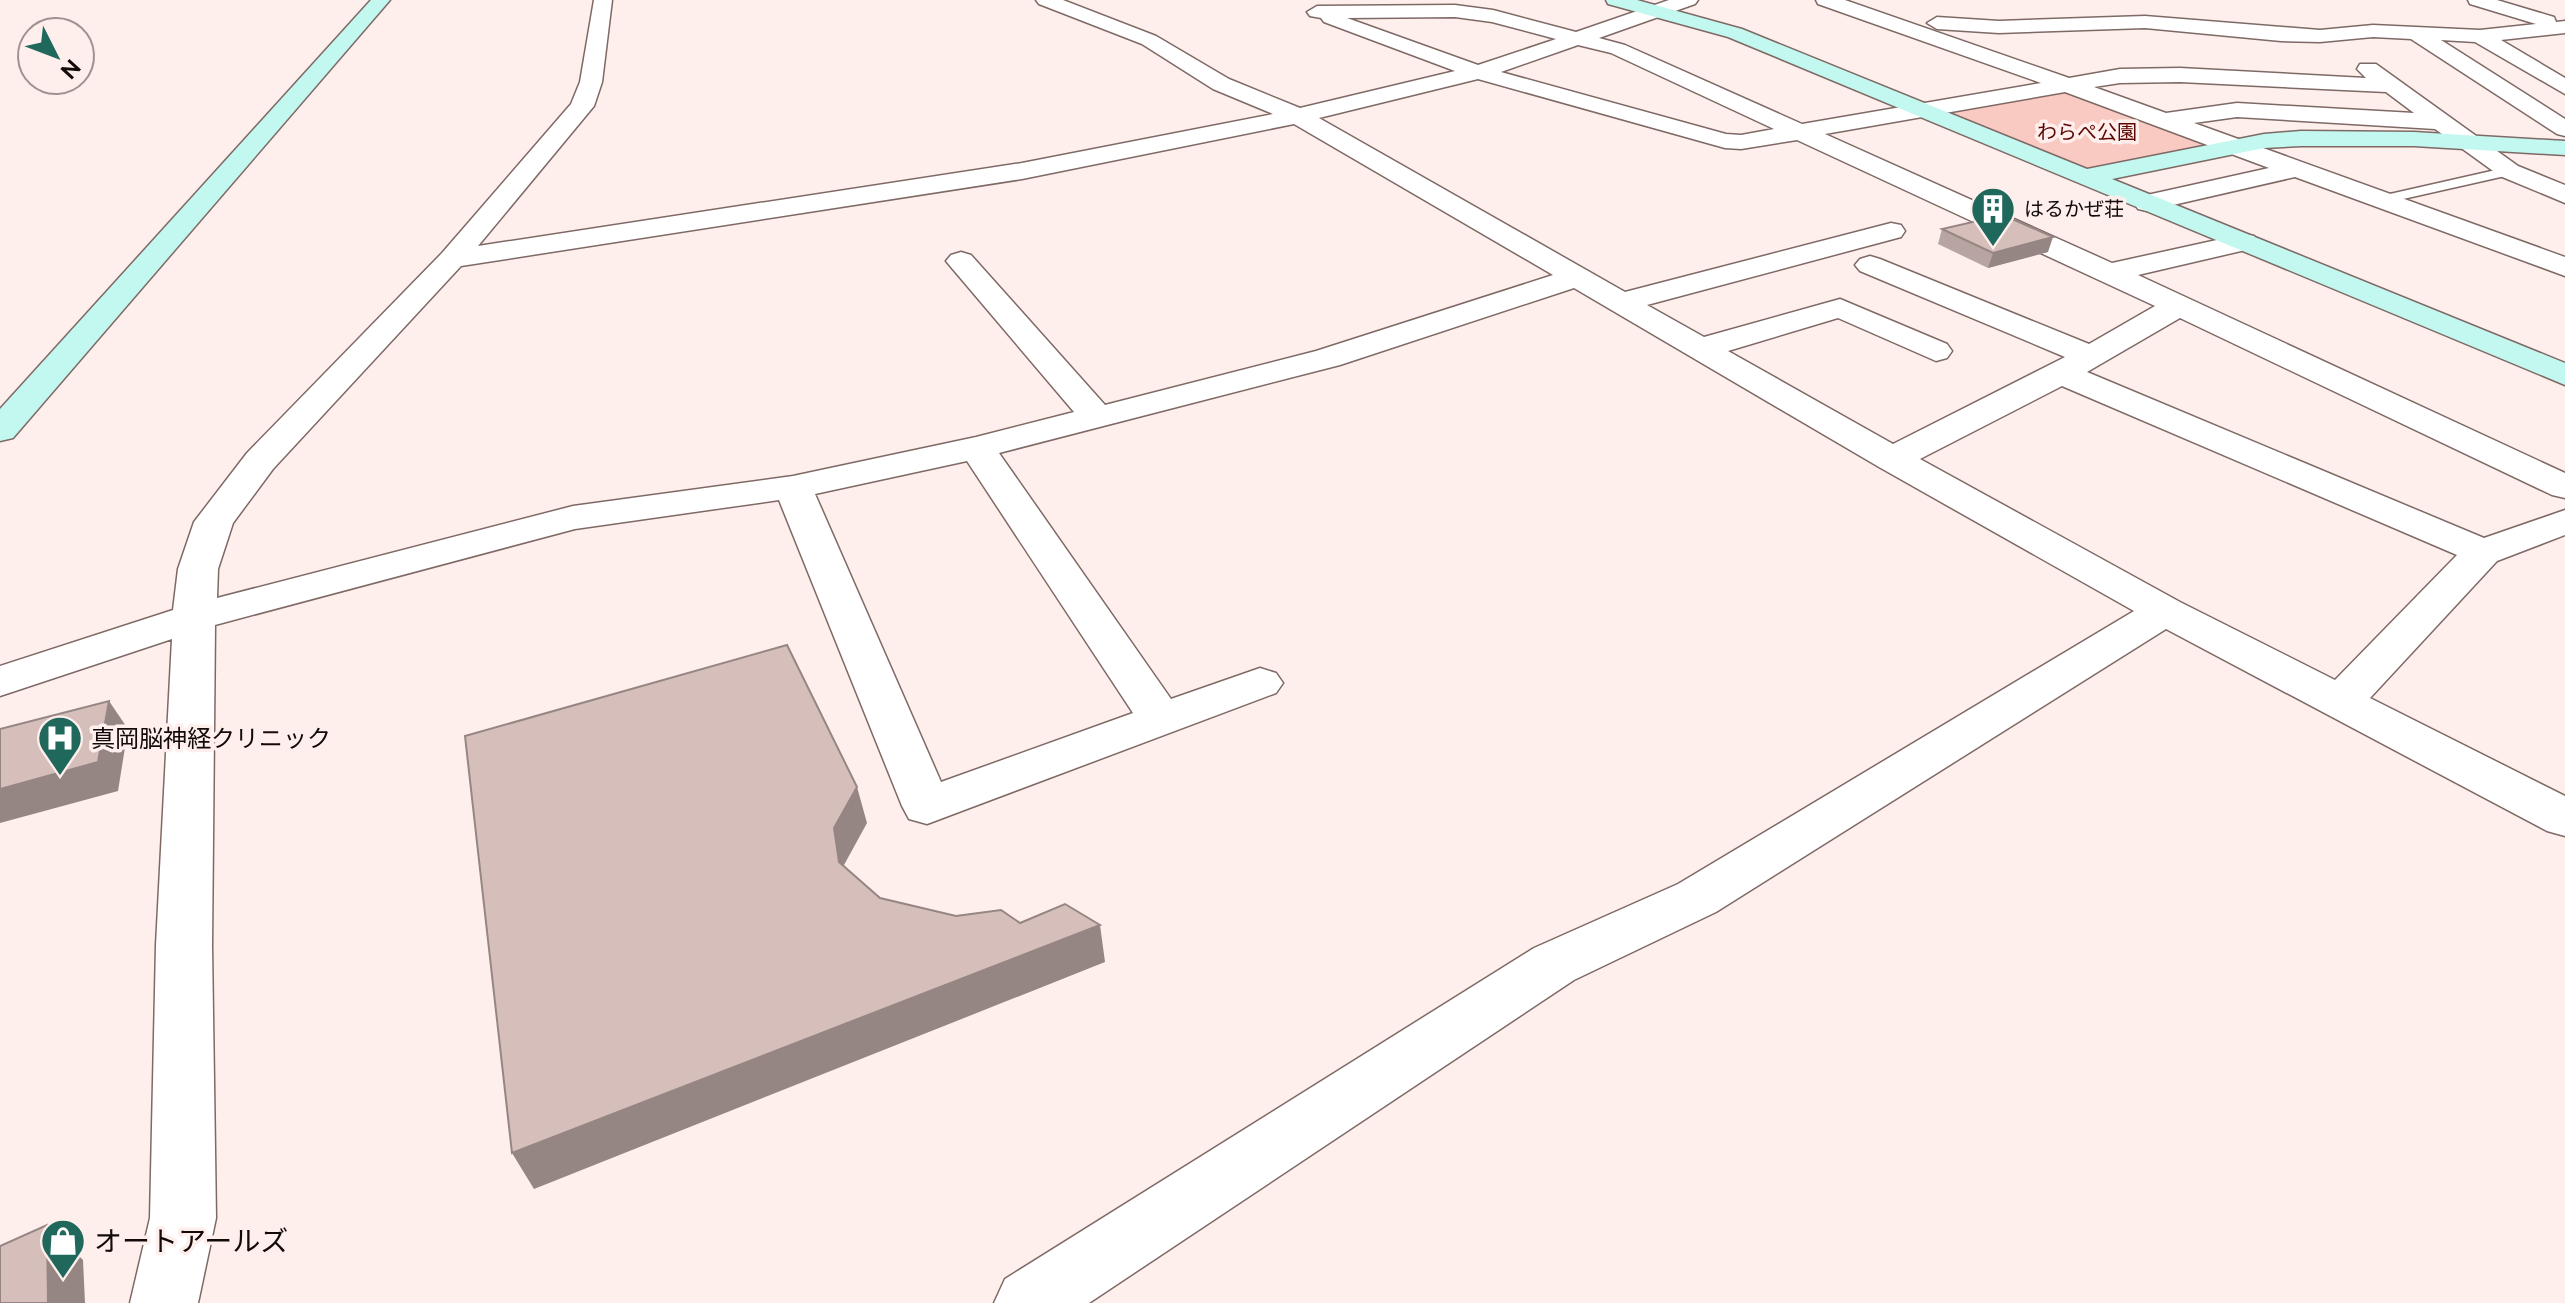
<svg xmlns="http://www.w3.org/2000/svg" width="2565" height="1303" viewBox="0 0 2565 1303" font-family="Raleway,'Noto Sans JP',sans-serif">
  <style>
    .green { fill: #f9cac2 }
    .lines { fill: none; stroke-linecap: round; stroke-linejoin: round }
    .lane-casing { stroke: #7e6965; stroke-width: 3 }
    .street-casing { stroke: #7e6965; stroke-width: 3 }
    .secondary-casing { stroke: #7e6965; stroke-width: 3 }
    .lane { fill: #fff; fill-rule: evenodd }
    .street { fill: #fff; fill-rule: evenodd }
    .secondary { fill: #c3f8f0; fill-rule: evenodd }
    .wall { fill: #b8a4a1 }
    .shaded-wall { fill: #968683 }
    .building { fill: #d6bfbb; stroke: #968683; stroke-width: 2 }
    .labels { text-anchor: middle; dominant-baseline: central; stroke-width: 7; stroke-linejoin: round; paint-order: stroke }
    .far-park-label { font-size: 20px; fill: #5c0502; stroke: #feefec }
    .far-poi-label { font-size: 20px; fill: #110a09; stroke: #feefec; text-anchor: start }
    .poi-label { font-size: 24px; fill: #110a09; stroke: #feefec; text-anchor: start }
    .near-poi-label { font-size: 28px; fill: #110a09; stroke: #feefec; text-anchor: start }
  </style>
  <rect width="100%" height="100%" fill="#feefec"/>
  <!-- green -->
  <polygon class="green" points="2063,88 2217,144 2091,170 1943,110"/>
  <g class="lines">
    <!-- lane casing -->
    <g class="lane-casing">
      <polygon id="lane" points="2509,167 2516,171 2514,174 2381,204 2374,200 2381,196"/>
    </g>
    <!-- street casing -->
    <g class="street-casing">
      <g id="street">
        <path d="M594,0H612L602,82L594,106L478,246L1022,163L1273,114L1213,89L1142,44L1039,4L1036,0H1063L1156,36L1229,79L1300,108L1455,71L1324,22L1321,18L1310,16L1307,12L1317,6L1455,5L1493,10L1576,32L1669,0H1698L1695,4L1599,38L1625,45L1802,124L2041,83L1818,4L1816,0H1845L2069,78L2120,69L2180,68L2366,78L2357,69L2360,64H2376L2518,166L2565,185V203L2500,176L2435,129L2237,117L2194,123L2565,257V276L2295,177L2147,211L2138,209L2134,203L2138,197L2269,168L2065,92L1825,134L2112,263L2244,234L2254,236L2258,242L2254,248L2138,275L2565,473V498L2552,495L2180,318L2087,372L2484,538L2565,510V535L2497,561L2370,698L2565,796V836L2547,831L2166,629L1716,912L1574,980L1089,1303H994L1005,1279L1534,948L1678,884L2134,611L1879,467L1574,288L1340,365L999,453L1171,699L1260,668L1276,673L1283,683L1276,693L927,824L909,819L902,806L779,500L575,529L215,625L212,945L216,1218L198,1303H130L150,1218L156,945L172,639L0,696V666L173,610L178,569L194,522L247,453L442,253L571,104L580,82ZM1455,17L1492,22L1556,39L1478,65L1347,18ZM1578,45L1611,53L1774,129L1741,135L1726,134L1501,72ZM1478,79L1725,148L1741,149L1797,140L2155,306L2089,344L1880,259L1870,256L1860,259L1855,265L1860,271L2065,357L1893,444L1728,351L1838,318L1936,361L1947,358L1952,351L1947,344L1840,299L1704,337L1647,305L1901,237L1905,231L1901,225L1891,223L1625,292L1319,118ZM2180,82L2386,92L2414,113L2237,103L2166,113L2094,87L2120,83ZM1294,124L1553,275L1316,351L1105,405L971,255L961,252L951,255L946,261L951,267L1074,412L976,437L793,476L573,506L217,598L218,569L233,523L273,469L461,266L1022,179ZM2062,386L2457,555L2335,680L2180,602L1920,459ZM967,461L1133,713L941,782L815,494Z"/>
        <polygon points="2468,0 2497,0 2554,17 2556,22 2565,21 2565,33 2501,40 2565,78 2565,94 2475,42 2441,40 2565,119 2565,136 2557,134 2411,39 2373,37 2320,42 2281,41 2145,28 1999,33 1937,29 1927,23 1937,17 1999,21 2145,16 2320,30 2373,25 2480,30 2536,24 2470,4"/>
      </g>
    </g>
    <!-- secondary casing -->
    <g class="secondary-casing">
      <g id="secondary">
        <polygon points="371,0 390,0 13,438 0,441 0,409"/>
        <polygon points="1606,0 1637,0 1742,29 2087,169 2264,134 2301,131 2414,132 2565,141 2565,155 2414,146 2301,146 2264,148 2112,179 2565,363 2565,385 1728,37 1608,4"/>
      </g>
    </g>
    <!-- lane -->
    <use href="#lane" class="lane"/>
    <!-- street -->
    <use href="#street" class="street"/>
    <!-- secondary -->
    <use href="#secondary" class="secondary"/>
  </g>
  <!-- wall -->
  <polygon class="wall" points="1942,229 2048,252 1988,268 1938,244"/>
  <!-- shaded-wall -->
  <g class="shaded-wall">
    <polygon points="2053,237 2048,252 1988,268 1993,253"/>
    <polygon points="109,701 128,729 118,791 0,823 0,789"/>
    <polygon points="857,787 867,823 844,865 850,899 839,862 834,828"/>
    <polygon points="1100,925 1105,962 534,1189 512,1153"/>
    <polygon points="47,1225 83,1260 85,1303 48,1303"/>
  </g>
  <!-- building -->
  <g class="building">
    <polygon points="2003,215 2053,237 1993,253 1942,229"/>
    <polygon points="787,645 857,787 834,828 839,862 880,898 956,916 1001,910 1020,923 1065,904 1100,925 512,1153 465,736"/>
    <polygon points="109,701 98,762 0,789 0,729"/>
    <polygon points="47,1225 48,1303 0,1303 0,1246"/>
  </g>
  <!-- icons -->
  <defs>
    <g id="building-pin" transform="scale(2.3)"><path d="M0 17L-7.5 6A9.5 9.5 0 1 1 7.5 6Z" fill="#21685c" stroke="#feefec"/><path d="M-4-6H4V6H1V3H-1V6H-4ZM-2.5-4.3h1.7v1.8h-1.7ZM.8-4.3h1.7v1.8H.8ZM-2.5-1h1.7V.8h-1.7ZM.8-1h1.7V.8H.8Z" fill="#fff"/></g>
    <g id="hospital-pin" transform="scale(2.3)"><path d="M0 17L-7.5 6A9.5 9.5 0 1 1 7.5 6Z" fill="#21685c" stroke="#feefec"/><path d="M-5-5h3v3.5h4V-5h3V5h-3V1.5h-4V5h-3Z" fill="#fff"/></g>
    <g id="shop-pin" transform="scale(2.3)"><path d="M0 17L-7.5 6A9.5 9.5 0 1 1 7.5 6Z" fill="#21685c" stroke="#feefec"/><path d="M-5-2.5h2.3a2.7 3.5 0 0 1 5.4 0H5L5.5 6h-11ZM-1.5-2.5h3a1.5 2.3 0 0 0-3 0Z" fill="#fff"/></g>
  </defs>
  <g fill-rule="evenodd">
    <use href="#building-pin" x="1993" y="209"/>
    <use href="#hospital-pin" x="60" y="738"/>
    <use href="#shop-pin" x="63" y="1241"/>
  </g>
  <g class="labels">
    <!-- far-park labels -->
    <g class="far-park-label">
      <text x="2087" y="132">わらぺ公園</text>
    </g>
    <!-- far-poi labels -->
    <g class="far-poi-label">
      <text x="2024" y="209">はるかぜ荘</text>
    </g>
    <!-- poi labels -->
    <g class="poi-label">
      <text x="91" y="738">真岡脳神経クリニック</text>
    </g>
    <!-- near-poi labels -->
    <g class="near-poi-label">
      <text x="94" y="1241">オートアールズ</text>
    </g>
  </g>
  <!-- north arrow -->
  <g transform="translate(56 56) rotate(132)"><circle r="38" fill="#feefec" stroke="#9f9391" stroke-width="2"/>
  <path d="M0-6L14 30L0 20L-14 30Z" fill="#21685c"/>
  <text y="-12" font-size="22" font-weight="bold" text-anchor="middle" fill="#110a09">N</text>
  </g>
</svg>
